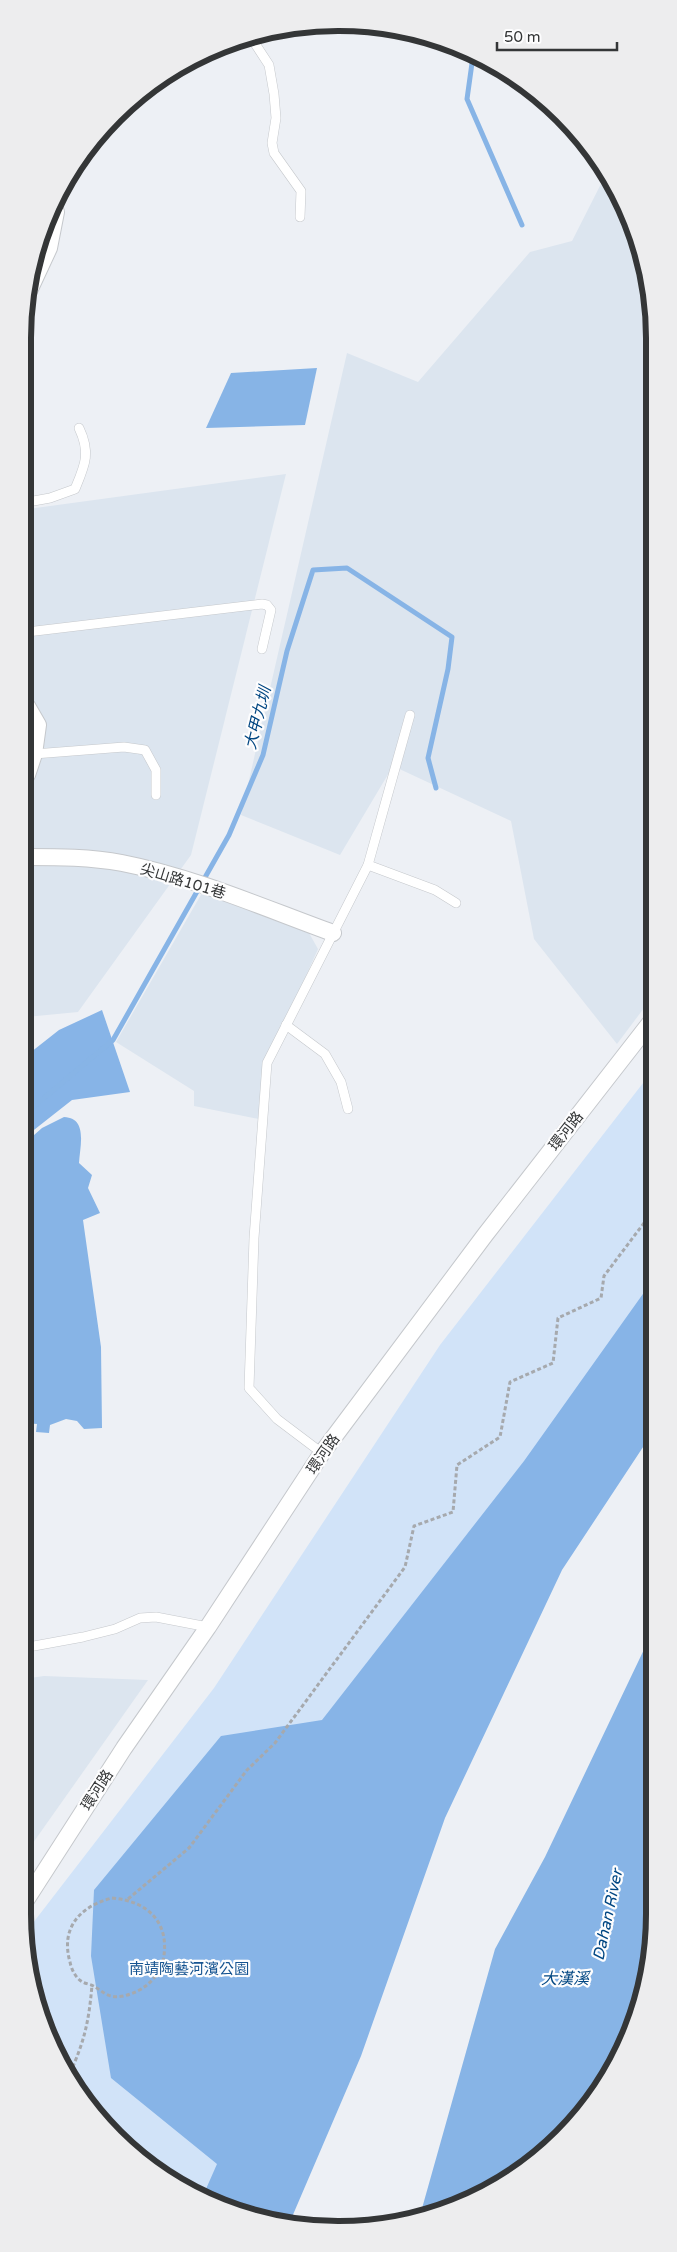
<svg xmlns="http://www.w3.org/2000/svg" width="677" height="2252" viewBox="0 0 677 2252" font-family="'Varela Round','Noto Sans TC',sans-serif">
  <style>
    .built { fill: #dce5ef }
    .green { fill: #d1e3f8 }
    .forest { fill: #87b4e7 }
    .water { fill: #87b4e6 }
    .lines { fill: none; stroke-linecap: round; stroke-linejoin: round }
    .stream { stroke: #87b4e6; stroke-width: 5 }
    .service-casing { stroke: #c5c8cc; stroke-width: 10 }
    .minor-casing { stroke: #c5c8cc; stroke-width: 18 }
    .path { stroke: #a6a9ad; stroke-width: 3; stroke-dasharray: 4 2.5; stroke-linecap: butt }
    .service { stroke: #fff; stroke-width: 9 }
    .minor { stroke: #fff; stroke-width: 16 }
    .labels { text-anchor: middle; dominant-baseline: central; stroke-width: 4.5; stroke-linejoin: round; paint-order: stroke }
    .street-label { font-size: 15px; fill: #343637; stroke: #fdfdfe }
    .park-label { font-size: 15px; fill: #165491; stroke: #fdfdfe }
    .water-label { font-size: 16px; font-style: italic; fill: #004682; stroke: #fdfdfe }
    .rim { fill: none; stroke: #343637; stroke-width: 6 }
  </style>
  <rect width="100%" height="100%" fill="#edf0f5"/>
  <!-- built -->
  <g class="built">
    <polygon points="606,174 622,199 652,298 650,1000 617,1044 534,939 511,821 393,766 340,855 241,815 347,353 418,382 530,252 572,241"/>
    <polygon points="286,474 191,855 78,1012 26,1017 28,509"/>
    <polygon points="202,893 309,933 318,949 274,1048 259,1119 194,1106 194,1091 116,1042"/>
    <polygon points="44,1676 148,1680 23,1857 23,1679"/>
  </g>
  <!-- green -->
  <polygon class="green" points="650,1074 650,1369 262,2216 198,2197 101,2122 46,2034 26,1932 214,1688 440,1345"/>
  <!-- forest -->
  <g class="forest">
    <polygon points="102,1010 130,1092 72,1100 25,1137 26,1056 59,1030"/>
    <polygon points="650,1284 649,1438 562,1570 445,1818 361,2056 289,2224 202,2198 217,2164 111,2078 91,1956 94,1890 221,1736 322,1720 524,1461"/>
  </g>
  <!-- water -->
  <g class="water">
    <polygon points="317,368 305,425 206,428 231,373"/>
    <path d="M64,1117C88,1118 80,1146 79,1163L92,1175L88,1188L100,1213L83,1220L101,1347L102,1428L84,1429L77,1421L66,1419L50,1425L49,1433L36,1432L37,1424L24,1423L25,1143L42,1128Z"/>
    <polygon points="649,1639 648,1975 601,2089 531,2164 419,2219 495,1949 545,1857"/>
  </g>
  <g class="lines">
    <!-- stream -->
    <g class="stream">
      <polyline points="473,56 467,99 522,225"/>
      <polyline points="26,1113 113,1040 229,835 263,755 287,651 313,570 347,568 452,637 448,669 428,758 436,788"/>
    </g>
    <!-- service casing -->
    <g class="service-casing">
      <g id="service">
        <polyline points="252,39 269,65 274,94 276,118 272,143 274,153 301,191 300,217"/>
        <path d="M28,502L50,498L75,489C85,465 91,453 79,428"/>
        <polyline points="27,632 262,604 267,605 271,610 262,649"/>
        <polyline points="34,754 124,747 145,750 156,770 156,795"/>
        <polyline points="368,865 435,890 456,903"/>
        <polyline points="286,1025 325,1054 341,1082 348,1109"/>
        <polyline points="322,1453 277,1419 249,1388 254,1238 267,1063 368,865 410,715"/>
        <polyline points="23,1648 83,1637 115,1629 140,1618 156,1617 208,1627"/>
      </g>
    </g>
    <!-- minor casing -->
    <g class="minor-casing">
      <g id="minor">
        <polyline points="29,291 49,248 56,212"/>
        <polyline points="27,775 34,754 38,725 27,706"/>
        <path d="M26,857C59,857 90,857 122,863C194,877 264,908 333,933"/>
        <polyline points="23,1905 124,1748 208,1627 322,1453 485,1235 650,1023"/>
      </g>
    </g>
    <!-- path -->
    <g class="path">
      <path d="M112,1898C148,1901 171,1923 163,1961C161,1971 154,1979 147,1985C137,1993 119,2000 108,1995C103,1993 99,1989 95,1987C91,1984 85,1984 81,1981C75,1977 71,1968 70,1962C60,1927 81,1906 112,1898Z"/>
      <polyline points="128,1899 189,1848 247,1770 275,1743 405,1567 414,1526 453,1512 457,1465 500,1437 510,1382 553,1363 558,1318 601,1298 604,1276 650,1215"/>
      <path d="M70,2073C85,2040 89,2020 92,1985"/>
    </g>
    <!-- service -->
    <use href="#service" class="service"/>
    <!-- minor -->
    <use href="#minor" class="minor"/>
  </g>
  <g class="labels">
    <!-- street labels -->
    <g class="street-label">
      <text transform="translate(183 881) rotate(17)">尖山路101巷</text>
      <text transform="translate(566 1131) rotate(-52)">環河路</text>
      <text transform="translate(323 1454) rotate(-55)">環河路</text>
      <text transform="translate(97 1790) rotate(-57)">環河路</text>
    </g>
    <!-- park labels -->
    <g class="park-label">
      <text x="189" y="1969">南靖陶藝河濱公園</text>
    </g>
    <!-- water labels -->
    <g class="water-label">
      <text transform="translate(258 718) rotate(-76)">大甲九圳</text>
      <text transform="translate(608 1915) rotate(-78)">Dahan River</text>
      <text x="565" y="1979">大漢溪</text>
    </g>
  </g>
  <!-- crop -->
  <path d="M0 0H677V2252H0ZM338 31H339A307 307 0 0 1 646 338V1914A307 307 0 0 1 339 2221H338A307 307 0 0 1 31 1914V338A307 307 0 0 1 338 31Z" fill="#ededee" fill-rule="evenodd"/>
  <path class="rim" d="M338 31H339A307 307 0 0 1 646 338V1914A307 307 0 0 1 339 2221H338A307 307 0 0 1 31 1914V338A307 307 0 0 1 338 31Z"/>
  <!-- scale -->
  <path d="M497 42v8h120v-8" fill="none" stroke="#343637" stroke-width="2.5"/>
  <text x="504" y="42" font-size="15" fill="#343637" stroke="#fdfdfe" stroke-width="4" paint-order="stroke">50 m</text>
</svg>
